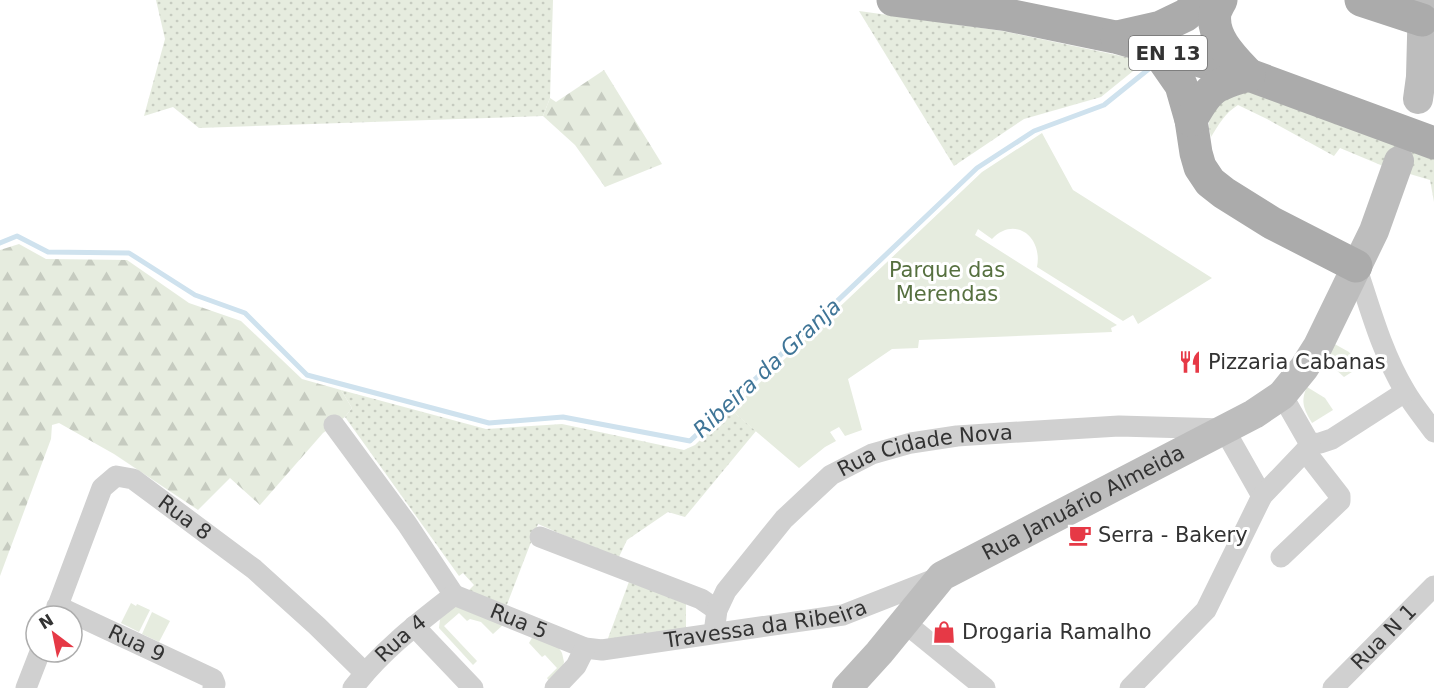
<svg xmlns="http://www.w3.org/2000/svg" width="1434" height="688" viewBox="0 0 1434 688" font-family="'DejaVu Sans',sans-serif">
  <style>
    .grass { fill: url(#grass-dots) }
    .forest { fill: url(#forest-firs) }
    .green { fill: #e6ecdf }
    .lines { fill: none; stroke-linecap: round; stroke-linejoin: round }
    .stream { stroke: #cfe2ee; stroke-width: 5 }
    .street { stroke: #d0d0d0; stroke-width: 21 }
    .secondary { stroke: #bdbdbd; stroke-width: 30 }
    .primary { stroke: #ababab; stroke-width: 33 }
    .labels { text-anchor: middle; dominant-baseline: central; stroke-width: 6; stroke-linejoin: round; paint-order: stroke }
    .shield { fill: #fff; stroke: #707070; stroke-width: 1.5 }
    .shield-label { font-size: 20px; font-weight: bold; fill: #333 }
    .park-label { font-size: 21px; fill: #56703f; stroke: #fff }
    .poi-label { font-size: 21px; fill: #333; stroke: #fff; text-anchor: start }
    .street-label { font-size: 21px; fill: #333; stroke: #fff }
    .water-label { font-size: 22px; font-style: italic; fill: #3f7597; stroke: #fff }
  </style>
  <defs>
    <pattern id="grass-dots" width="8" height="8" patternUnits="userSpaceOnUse" patternTransform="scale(1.5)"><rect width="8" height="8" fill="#e6ecdf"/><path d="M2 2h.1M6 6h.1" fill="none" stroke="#c6cbc0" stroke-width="1.8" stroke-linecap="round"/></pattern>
    <pattern id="forest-firs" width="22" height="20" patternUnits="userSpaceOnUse" patternTransform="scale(1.5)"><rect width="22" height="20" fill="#e6ecdf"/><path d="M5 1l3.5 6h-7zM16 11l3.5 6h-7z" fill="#c6cbc0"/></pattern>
  </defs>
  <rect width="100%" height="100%" fill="#fff"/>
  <!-- grass -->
  <g class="grass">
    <polygon points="156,0 553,0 550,98 543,116 199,128 173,107 144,116 165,39"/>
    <polygon points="859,11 1003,31 1126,57 1143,63 1101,97 1024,119 954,166"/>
    <path d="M1251,91L1434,157V202L1430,180L1383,166L1340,148L1334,156L1267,119L1238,105C1225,113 1219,124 1211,137C1206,118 1211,114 1220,98Z"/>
    <polygon points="341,390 486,429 562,424 684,450 695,445 731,410 756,431 685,517 668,512 627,540 618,559 538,524 506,607 467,592 474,585 463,573 459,576 345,417 352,408"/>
    <polygon points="630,579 686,602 686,629 607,641"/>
  </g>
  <!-- forest -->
  <g class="forest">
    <polygon points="604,70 662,164 605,187 575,145 543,116 550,98 556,102"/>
    <polygon points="19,244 46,259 127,260 189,303 241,321 302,379 341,390 352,408 345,417 323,433 260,505 230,478 198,510 114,454 59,423 52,425 51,439 0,576 0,250"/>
  </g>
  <!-- green -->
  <g class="green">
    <path d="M1042,133L1073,190L1212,278L1138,324L1133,315L1123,321L1037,267C1043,237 1015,215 992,239L978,229L975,235L1117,325L1111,328L1112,332L919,340L918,348L892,349L848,379L862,430L845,436L839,427L830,432L836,441L825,447L799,468L731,410L982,172Z"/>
    <polygon points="1331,342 1349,352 1356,362 1352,364 1355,370 1344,377 1333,367 1321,361"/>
    <path d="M1307,387L1325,398L1333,410L1312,423C1304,410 1300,401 1307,387Z"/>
    <polygon points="131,603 136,606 137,604 150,610 139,632 121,623"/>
    <polygon points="461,606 504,624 493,634 481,622 470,619 467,621 459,613 444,626 477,661 473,665 439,628 440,619 453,607"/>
    <polygon points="152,612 170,621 159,642 142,634"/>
    <polygon points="533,636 557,645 562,653 564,662 562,670 549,681 547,678 557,668 545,655 542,657 529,643"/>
  </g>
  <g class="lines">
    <!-- stream -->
    <polyline class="stream" points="0,243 17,236 48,252 129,253 195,295 245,313 307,375 489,423 563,417 690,441 977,168 1034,131 1104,105 1150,68"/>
    <!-- street -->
    <g class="street">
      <path d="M1356,266C1370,308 1382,353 1405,391C1413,405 1424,418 1434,432"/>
      <polyline points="334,425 407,524 454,595"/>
      <polyline points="1310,444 1320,443 1332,439 1405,392"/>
      <polyline points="540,537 701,599 717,610"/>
      <polyline points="1281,557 1340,501 1340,496 1305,451"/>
      <path id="s1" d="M454,595L585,648L602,650L843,615L940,577"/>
      <path id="s2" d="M57,606L213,679L215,684L213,688"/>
      <path id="s3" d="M54,616L102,488L116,476L133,479L254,569L317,626L365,673"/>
      <polyline points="904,622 985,688"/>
      <polyline points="414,626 473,688"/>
      <path id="s4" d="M714,633L717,610L726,591L784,519L831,475L872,454L911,443L957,436L1002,433L1119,426L1224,429L1262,496"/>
      <polyline points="26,688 40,652"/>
      <path id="s5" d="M353,688C381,651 418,623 454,595"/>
      <polyline points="555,688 576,666 585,648"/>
      <polyline points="1130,688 1206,610 1262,496 1305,451 1310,444 1282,395"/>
      <path id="s6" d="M1333,688L1434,586"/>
    </g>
    <!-- secondary -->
    <g class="secondary">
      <polyline points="1418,99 1421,77 1423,0"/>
      <path id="s7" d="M847,688L879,653L942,576L1254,414L1282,395L1304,368L1318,346L1374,231L1399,161"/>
    </g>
    <!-- primary -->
    <g class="primary">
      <polyline points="893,0 1008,15 1115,37 1249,75 1434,143"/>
      <polyline points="1361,0 1422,20"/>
      <polyline points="1117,37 1161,27 1186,15 1202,0"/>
      <polyline points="1156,49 1181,85 1191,120 1196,153 1200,167 1210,182 1224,193 1272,223 1356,266"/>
      <path d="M1191,120C1209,87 1214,85 1249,75C1234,59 1211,38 1215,13C1216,9 1219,4 1221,0"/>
    </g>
  </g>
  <!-- icons -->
  <defs>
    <g id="restaurant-bare" transform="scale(1.8)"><path d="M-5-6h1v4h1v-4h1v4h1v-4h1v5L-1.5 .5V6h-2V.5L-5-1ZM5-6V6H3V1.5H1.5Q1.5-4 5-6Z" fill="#e63946" stroke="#fff" stroke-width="2.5" paint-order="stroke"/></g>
    <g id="cafe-bare" transform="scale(1.8)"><path d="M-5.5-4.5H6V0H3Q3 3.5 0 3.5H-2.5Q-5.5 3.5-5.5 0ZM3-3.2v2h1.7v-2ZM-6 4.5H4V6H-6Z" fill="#e63946" stroke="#fff" stroke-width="2.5" paint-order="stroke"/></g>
    <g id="shop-bare" transform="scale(1.8)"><path d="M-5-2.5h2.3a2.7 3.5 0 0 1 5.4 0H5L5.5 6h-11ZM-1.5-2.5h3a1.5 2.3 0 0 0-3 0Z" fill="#e63946" stroke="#fff" stroke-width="2.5" paint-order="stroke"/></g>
  </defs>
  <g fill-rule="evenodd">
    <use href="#restaurant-bare" x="1190" y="362"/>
    <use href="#cafe-bare" x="1080" y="535"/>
    <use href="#shop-bare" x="944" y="632"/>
  </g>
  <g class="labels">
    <!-- shield labels -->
    <rect class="shield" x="1129" y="36" width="78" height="34" rx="4.5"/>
    <g class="shield-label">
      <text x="1168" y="53">EN 13</text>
    </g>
    <!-- park labels -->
    <g class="park-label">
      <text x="947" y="270">Parque das<tspan x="947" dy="24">Merendas</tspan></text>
    </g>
    <!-- poi labels -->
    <g class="poi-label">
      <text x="1208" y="362">Pizzaria Cabanas</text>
      <text x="1098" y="535">Serra - Bakery</text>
      <text x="962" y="632">Drogaria Ramalho</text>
    </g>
    <!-- street labels -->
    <g class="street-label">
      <text stroke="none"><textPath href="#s4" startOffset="300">Rua Cidade Nova</textPath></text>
      <text stroke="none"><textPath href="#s7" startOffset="306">Rua Januário Almeida</textPath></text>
      <text stroke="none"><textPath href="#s3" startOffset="237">Rua 8</textPath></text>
      <text stroke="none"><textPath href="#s1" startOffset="70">Rua 5</textPath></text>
      <text stroke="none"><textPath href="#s1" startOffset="324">Travessa da Ribeira</textPath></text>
      <text stroke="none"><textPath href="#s6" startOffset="72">Rua N 1</textPath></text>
      <text stroke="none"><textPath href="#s5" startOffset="69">Rua 4</textPath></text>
      <text stroke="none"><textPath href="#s2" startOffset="88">Rua 9</textPath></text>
    </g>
    <!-- water labels -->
    <g class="water-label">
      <text transform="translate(767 368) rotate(-43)">Ribeira da Granja</text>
    </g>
  </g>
  <!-- north arrow -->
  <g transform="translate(54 634) rotate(328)"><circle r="28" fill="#ffffff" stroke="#adadad" stroke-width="1.5"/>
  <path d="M0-4.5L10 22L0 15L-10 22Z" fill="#e63946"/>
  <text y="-9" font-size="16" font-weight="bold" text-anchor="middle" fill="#333333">N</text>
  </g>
</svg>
